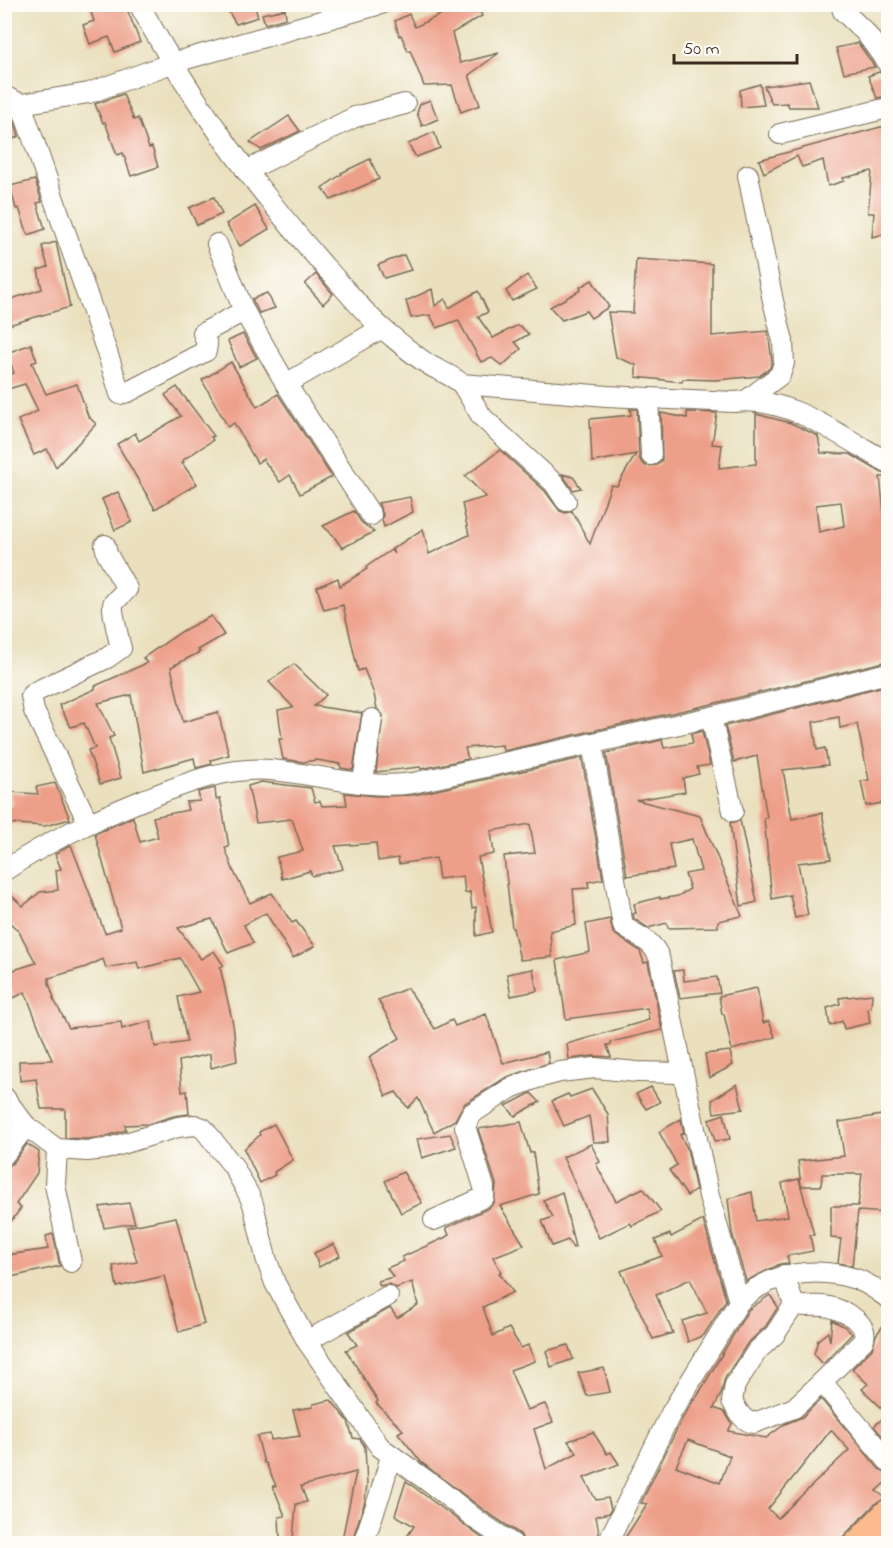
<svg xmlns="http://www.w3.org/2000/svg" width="893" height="1548" viewBox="0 0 893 1548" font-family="'Indie Flower',sans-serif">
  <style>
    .building { fill: #ed9f89; fill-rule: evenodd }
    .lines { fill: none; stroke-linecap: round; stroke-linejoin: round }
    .minor-casing { stroke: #786a56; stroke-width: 22 }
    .trunk-casing { stroke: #786a56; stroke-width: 34 }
    .minor { stroke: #fff; stroke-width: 20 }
    .trunk { stroke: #fbbb8d; stroke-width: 32 }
  </style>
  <rect width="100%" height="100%" fill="#fdfcf7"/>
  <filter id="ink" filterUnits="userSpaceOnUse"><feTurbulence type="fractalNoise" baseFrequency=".0167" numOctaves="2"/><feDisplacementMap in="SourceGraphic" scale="12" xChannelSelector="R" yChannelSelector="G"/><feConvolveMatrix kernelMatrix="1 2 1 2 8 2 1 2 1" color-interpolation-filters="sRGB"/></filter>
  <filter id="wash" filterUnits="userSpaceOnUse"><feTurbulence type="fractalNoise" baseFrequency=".008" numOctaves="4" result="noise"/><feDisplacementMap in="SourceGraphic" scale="24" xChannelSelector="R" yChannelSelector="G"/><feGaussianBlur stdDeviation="1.35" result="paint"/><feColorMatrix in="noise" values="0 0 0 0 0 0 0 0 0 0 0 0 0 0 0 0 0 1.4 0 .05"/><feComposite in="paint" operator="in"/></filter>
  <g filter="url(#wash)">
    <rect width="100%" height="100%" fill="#eae0be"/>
    <g id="blocks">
      <!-- building -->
      <g class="building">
        <polygon points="88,4 125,4 140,42 115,52 109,37 90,44 83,25 94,21"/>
        <polygon points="246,4 254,4 258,17 236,24 228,11"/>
        <polygon points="453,4 476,4 482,16 452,33 460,63 499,53 469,75 480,105 461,112 452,85 424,86 410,50 408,51 401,35 399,36 395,21 409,14 415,27 440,15 440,14"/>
        <polygon points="285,9 286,18 265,24 262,14"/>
        <polygon points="858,43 875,67 844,73 836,48"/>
        <polygon points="879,72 888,76 888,96 877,98 868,76"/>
        <polygon points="809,80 818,107 789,107 787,103 772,104 764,86"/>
        <polygon points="760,84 764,105 741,107 740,90"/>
        <polygon points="123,94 134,120 138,118 149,148 152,147 158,167 131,176 123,153 117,155 105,122 103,123 95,104"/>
        <polygon points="430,100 438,119 422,126 417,113 420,104"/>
        <polygon points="289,116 300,131 261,150 250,142"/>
        <polygon points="14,120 19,136 4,144 4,125"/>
        <polygon points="888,125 888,233 872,237 874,213 868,213 872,171 843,178 844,181 828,186 823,160 802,167 797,156 764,173 759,160"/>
        <polygon points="434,132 440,148 416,157 408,144"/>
        <polygon points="370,159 379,179 331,200 322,188 342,174 341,173"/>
        <polygon points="35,180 42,202 37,203 45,229 28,235 19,208 16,209 10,186"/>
        <polygon points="214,197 222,214 197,225 189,208"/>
        <polygon points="255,206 269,229 240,246 226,224"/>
        <polygon points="56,242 70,307 5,326 5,301 42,289 38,270 48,267 42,246"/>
        <polygon points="404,255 411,270 384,278 378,265"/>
        <polygon points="636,259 712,264 712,336 768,331 772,361 770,368 759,376 716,380 683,379 682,382 636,377 636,365 616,357 608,312 633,313"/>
        <polygon points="316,274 333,294 323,304 305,284"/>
        <polygon points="527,275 537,289 512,301 506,291"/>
        <polygon points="592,280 609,307 591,318 586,311 562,320 550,307 581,290 580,287"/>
        <polygon points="432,289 435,306 445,299 449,308 478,291 488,312 478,317 493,338 516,326 520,326 529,334 515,342 521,349 502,366 492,358 481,362 458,320 437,328 430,315 411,318 406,301"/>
        <polygon points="267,293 275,308 259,313 252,299"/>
        <polygon points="243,334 257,358 239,367 228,341"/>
        <polygon points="31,344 37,361 32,363 46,394 77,384 88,416 96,424 56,467 47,449 34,455 18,420 38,411 25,384 8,389 4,379 4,376 14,373 7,353"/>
        <polygon points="231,362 257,407 278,394 332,477 300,494 290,475 280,482 263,459 257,463 234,423 228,427 202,380"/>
        <polygon points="177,387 214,436 211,437 213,440 183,460 184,462 182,463 197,484 155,509 117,444 135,433 139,441 181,416 165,395"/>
        <path d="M630,409H637L639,456L641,462L646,466L657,465L662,460L661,413L687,418V412L717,413L712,444L722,445L719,468L756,464V414L791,423L818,436L821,453L850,454L882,473L888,474V477H880L885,522L888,521V661L708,705L503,751L502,745L465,748L468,759L421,769L420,767L376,772L383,715L377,709L374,694L364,669L358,671L343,605L324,610L317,587L338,578L340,586L367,569L366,567L391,550L394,554L392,549L423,529L429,554L469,535L462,504L486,497L465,476L500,450L545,491L560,511L566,513L572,511L590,544L611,485L617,486L636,454L592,462L590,419L631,415ZM841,502L844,526L819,532L816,505Z"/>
        <polygon points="562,474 573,477 581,488 573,490"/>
        <polygon points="118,492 132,522 115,530 102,499"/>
        <polygon points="410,497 413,512 384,527 382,520 383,514 378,503"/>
        <polygon points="354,511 361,522 374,532 342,548 333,535 323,526"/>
        <polygon points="211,616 224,635 198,650 200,652 171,667 183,722 218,712 229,755 211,760 212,764 196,768 194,758 144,772 131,695 98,703 114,736 109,738 121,778 100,784 88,750 95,748 84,723 71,727 59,705 95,689 95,686 147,663 143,658 184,630"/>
        <polygon points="294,664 326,695 314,706 362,713 353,770 341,768 340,764 317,760 303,762 283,759 279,739 282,739 278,710 293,707 269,682"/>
        <polygon points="888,685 888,802 866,806 861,781 869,780 857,724 840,728 839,717 813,722 817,750 825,748 828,765 783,770 792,819 822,813 831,859 798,863 808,915 795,918 790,895 772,899 764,818 767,818 757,756 734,762 725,726"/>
        <polygon points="702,731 710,765 697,767 699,774 683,778 685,792 636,800 700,816 742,916 718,921 718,927 668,928 667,923 648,928 634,919 633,914 636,913 634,904 660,897 660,899 678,896 690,889 685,874 701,871 692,839 669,844 674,869 627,876 606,753 662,740 664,748 693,743 691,734"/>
        <polygon points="582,758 603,879 588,882 589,888 573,889 576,925 550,931 552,957 520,960 513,928 512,928 504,856 535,853 530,824 491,831 494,854 478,857 492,932 476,936 476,907 472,908 470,892 465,893 463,876 439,879 436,858 399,864 398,858 378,861 376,843 335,846 343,869 312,876 310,871 282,879 277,857 303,851 292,819 256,823 248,786 261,782 311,788 315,802 320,801 322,806 347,805 345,793 377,796 414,795"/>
        <polygon points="55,783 70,819 45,826 4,823 4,806 13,806 10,792 38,794 36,787"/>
        <path d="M215,788L216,799L220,798L223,813L229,847L225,848L234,872L250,903L272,893L292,923L296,921L315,946L293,958L266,913L244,925L253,943L228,953L212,919L178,928L201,959L214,951L224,966L220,967L233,1024L237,1061L211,1068L210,1054L179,1061L182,1092L187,1091L189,1114L174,1116L148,1124L125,1125L126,1130L104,1137L87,1139L65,1138V1109H41L36,1079L20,1081L19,1061L52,1060L25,992L14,998L4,973L36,963L18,930L4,918V889L23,906L40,892L58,890L56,870L61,869L55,854L71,845L105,933L121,928L95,834L133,817L140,842L158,837L153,817L188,810L186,802L200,801L198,792ZM180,958L199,992L178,997L187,1042L155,1047L151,1021L122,1029L121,1022L69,1028L53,998H54L49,983V978L86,967L103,959L106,968L137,962L139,969Z"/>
        <polygon points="740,820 757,902 741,906 730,823"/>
        <polygon points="610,919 613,933 640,951 644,963 648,962 662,1030 611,1042 611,1045 607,1045 611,1057 594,1056 569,1059 567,1044 649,1020 647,1008 566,1019 557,960 590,952 586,924"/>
        <polygon points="533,969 537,991 511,996 507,974"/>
        <polygon points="683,970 684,981 717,977 720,993 680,998 674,971"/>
        <polygon points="408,988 435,1029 452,1020 455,1026 486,1014 503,1063 547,1052 549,1063 505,1078 464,1104 455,1120 434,1132 418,1098 408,1108 396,1092 386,1096 369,1057 400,1038 378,1000"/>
        <polygon points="757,988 763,1023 769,1021 775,1037 732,1050 724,1014 722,1014 719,996"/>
        <polygon points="872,994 871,1007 868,1008 870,1023 844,1029 842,1021 830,1026 827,1008 840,1004 839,998"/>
        <polygon points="730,1051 733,1065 709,1078 705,1054"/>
        <polygon points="737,1084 743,1109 714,1113 712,1100"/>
        <polygon points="651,1087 660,1102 646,1109 636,1094"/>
        <polygon points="592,1089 608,1114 610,1142 593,1142 589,1116 564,1126 552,1101 568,1094 570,1097"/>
        <polygon points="531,1093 540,1102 515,1116 506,1106"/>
        <polygon points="724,1114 730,1139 715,1141 709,1119"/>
        <polygon points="888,1114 888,1213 858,1211 852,1266 838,1263 841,1239 831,1238 831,1206 858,1206 862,1174 822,1174 821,1186 801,1186 798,1161 844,1156 839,1122"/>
        <polygon points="681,1119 684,1133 680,1135 687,1148 696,1190 687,1196 669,1170 677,1165 659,1132"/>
        <polygon points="521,1122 530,1153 533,1152 539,1194 500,1206 524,1245 493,1257 501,1272 499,1273 513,1292 483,1307 493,1336 509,1328 521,1348 528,1345 535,1361 510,1370 527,1410 545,1404 553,1422 534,1429 546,1469 577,1453 568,1441 593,1432 607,1454 611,1452 619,1464 584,1478 596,1500 608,1498 611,1509 609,1513 596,1516 599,1533 595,1544 525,1544 520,1534 485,1511 421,1462 398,1433 403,1430 376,1403 378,1401 346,1350 357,1345 348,1332 390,1308 397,1318 418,1305 412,1282 396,1288 389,1284 380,1286 378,1281 393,1277 387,1268 404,1261 402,1257 444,1238 449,1235 446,1228 489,1208 494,1203 496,1184 478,1129"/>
        <polygon points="274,1124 293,1160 274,1172 275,1175 260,1183 244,1149 260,1135 259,1132"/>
        <polygon points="450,1134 456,1147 422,1158 417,1139"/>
        <polygon points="27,1144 39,1152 37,1173 16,1204 21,1208 4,1231 4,1167 13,1163"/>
        <polygon points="591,1144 600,1162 596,1164 616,1201 643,1188 661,1211 632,1226 630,1223 599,1238 563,1157"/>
        <polygon points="403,1172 422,1203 401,1213 385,1181"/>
        <polygon points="799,1179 814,1235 810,1235 813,1251 787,1256 789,1263 780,1264 746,1281 732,1233 728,1199 752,1192 756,1221 788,1216 782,1183"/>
        <polygon points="562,1192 575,1247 573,1248 568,1240 552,1246 542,1221 553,1217 543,1200"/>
        <polygon points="129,1203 135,1223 104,1228 100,1207"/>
        <polygon points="176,1217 204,1324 179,1332 164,1276 117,1287 113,1266 137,1262 127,1227"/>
        <polygon points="703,1220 726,1300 704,1335 688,1342 682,1321 707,1313 690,1279 656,1295 673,1333 653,1339 621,1271 662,1256 655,1240 670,1234 671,1237"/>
        <polygon points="53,1234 60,1266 11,1277 7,1255 48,1249 46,1236"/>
        <polygon points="334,1244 340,1256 319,1267 314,1253"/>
        <path d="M770,1295L778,1307L766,1326L747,1344L725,1378L721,1394L714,1408L725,1412L732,1424L728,1431L766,1438L785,1424L802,1417L821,1399L879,1469L888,1473V1480L876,1491L886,1498L875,1504L836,1544H621L647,1504L641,1503L682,1419L694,1399L695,1400L748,1310ZM831,1430L849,1450L778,1518L768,1509ZM688,1440L730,1456L720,1483L676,1466Z"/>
        <polygon points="888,1319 888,1443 874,1426 888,1414 862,1389 868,1384 852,1369 872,1349 876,1335"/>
        <polygon points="832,1320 845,1327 852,1334 823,1364 814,1354 818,1340 828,1332 830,1341"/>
        <polygon points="568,1345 573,1359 551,1367 546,1351"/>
        <polygon points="604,1368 610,1392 587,1396 578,1373"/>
        <polygon points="331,1400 348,1421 353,1438 360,1439 365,1447 367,1484 365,1501 351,1544 341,1544 356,1472 301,1486 307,1502 296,1504 293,1539 280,1538 279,1517 285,1516 273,1486 276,1486 266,1463 264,1463 257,1436 270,1434 271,1440 300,1436 293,1410 313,1407 313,1404"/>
        <polygon points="406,1481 471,1530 490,1544 402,1544 414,1526 395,1515"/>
      </g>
    </g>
  </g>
  <g filter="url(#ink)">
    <use href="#blocks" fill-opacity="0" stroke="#786a56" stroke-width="1.5"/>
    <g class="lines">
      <!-- minor casing -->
      <g class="minor-casing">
        <g id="minor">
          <path d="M139,4C190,99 254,186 325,267C345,288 362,311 384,330C399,342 414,356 431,366C442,372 453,376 462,384L607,396L734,402C791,395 841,438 888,462"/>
          <polyline points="841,4 843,11 865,32 888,64"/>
          <polyline points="4,96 21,104 89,93 172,63 381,4"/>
          <polyline points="21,104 110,361 120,394 128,392 206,351 207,345 203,333 244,311 286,384 371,515"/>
          <polyline points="780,134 888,108"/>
          <polyline points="246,171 355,117 405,104"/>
          <polyline points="217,244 244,311"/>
          <polyline points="286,384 382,328"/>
          <polyline points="462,384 482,417 554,483 566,501"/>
          <polyline points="648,398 651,455"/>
          <polyline points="747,400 780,375 784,363 783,341 773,301 748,175"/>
          <polyline points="711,717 733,811"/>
          <path d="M592,743L623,926C638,937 651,939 659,957L709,1196L739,1302"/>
          <polyline points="363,782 372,719"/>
          <path d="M88,822L34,711L31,696L37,691L107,658L121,648C119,640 111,608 113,604C116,599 123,594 127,589L107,554L105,545"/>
          <path d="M4,871C48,841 94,820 143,800C184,784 226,766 271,770C318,774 366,790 413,783L711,717L888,673"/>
          <polyline points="4,1097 26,1126 57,1149 87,1151 106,1149 178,1127 195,1125 203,1128 233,1166 248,1193 253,1204 266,1258 275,1283 307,1341 380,1447 437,1488 478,1521 513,1544"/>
          <polyline points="57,1149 55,1185 71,1262"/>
          <polyline points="4,1155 26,1126"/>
          <polyline points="434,1220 484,1197 484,1187 465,1126 471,1114 511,1088 537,1078 560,1072 595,1068 637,1072 682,1073"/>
          <path d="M784,1275L794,1305C804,1307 813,1305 823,1306C838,1307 872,1322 863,1341L822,1382L888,1461"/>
          <path d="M794,1305L775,1334L757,1351L735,1385L732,1401C738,1411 742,1421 754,1423L794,1408L822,1382"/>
          <polyline points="307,1341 388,1296"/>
          <polyline points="363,1544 381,1491 391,1456"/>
          <path d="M607,1544L671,1413L739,1302C769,1272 817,1266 856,1279C868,1283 878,1291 888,1298"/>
        </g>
      </g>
      <!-- trunk casing -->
      <g class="trunk-casing">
        <polyline id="trunk" points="861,1544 888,1516"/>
      </g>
      <!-- minor -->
      <use href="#minor" class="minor"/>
      <!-- trunk -->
      <use href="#trunk" class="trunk"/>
    </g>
  </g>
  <!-- margin -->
  <rect width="893" height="1548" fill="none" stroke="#fdfcf7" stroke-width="24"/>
  <!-- scale -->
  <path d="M674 54v9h123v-9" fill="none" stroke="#3b2a1e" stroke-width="3"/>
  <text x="683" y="54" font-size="18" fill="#3b2a1e" stroke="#fdfcf7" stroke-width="4.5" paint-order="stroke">50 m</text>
</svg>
